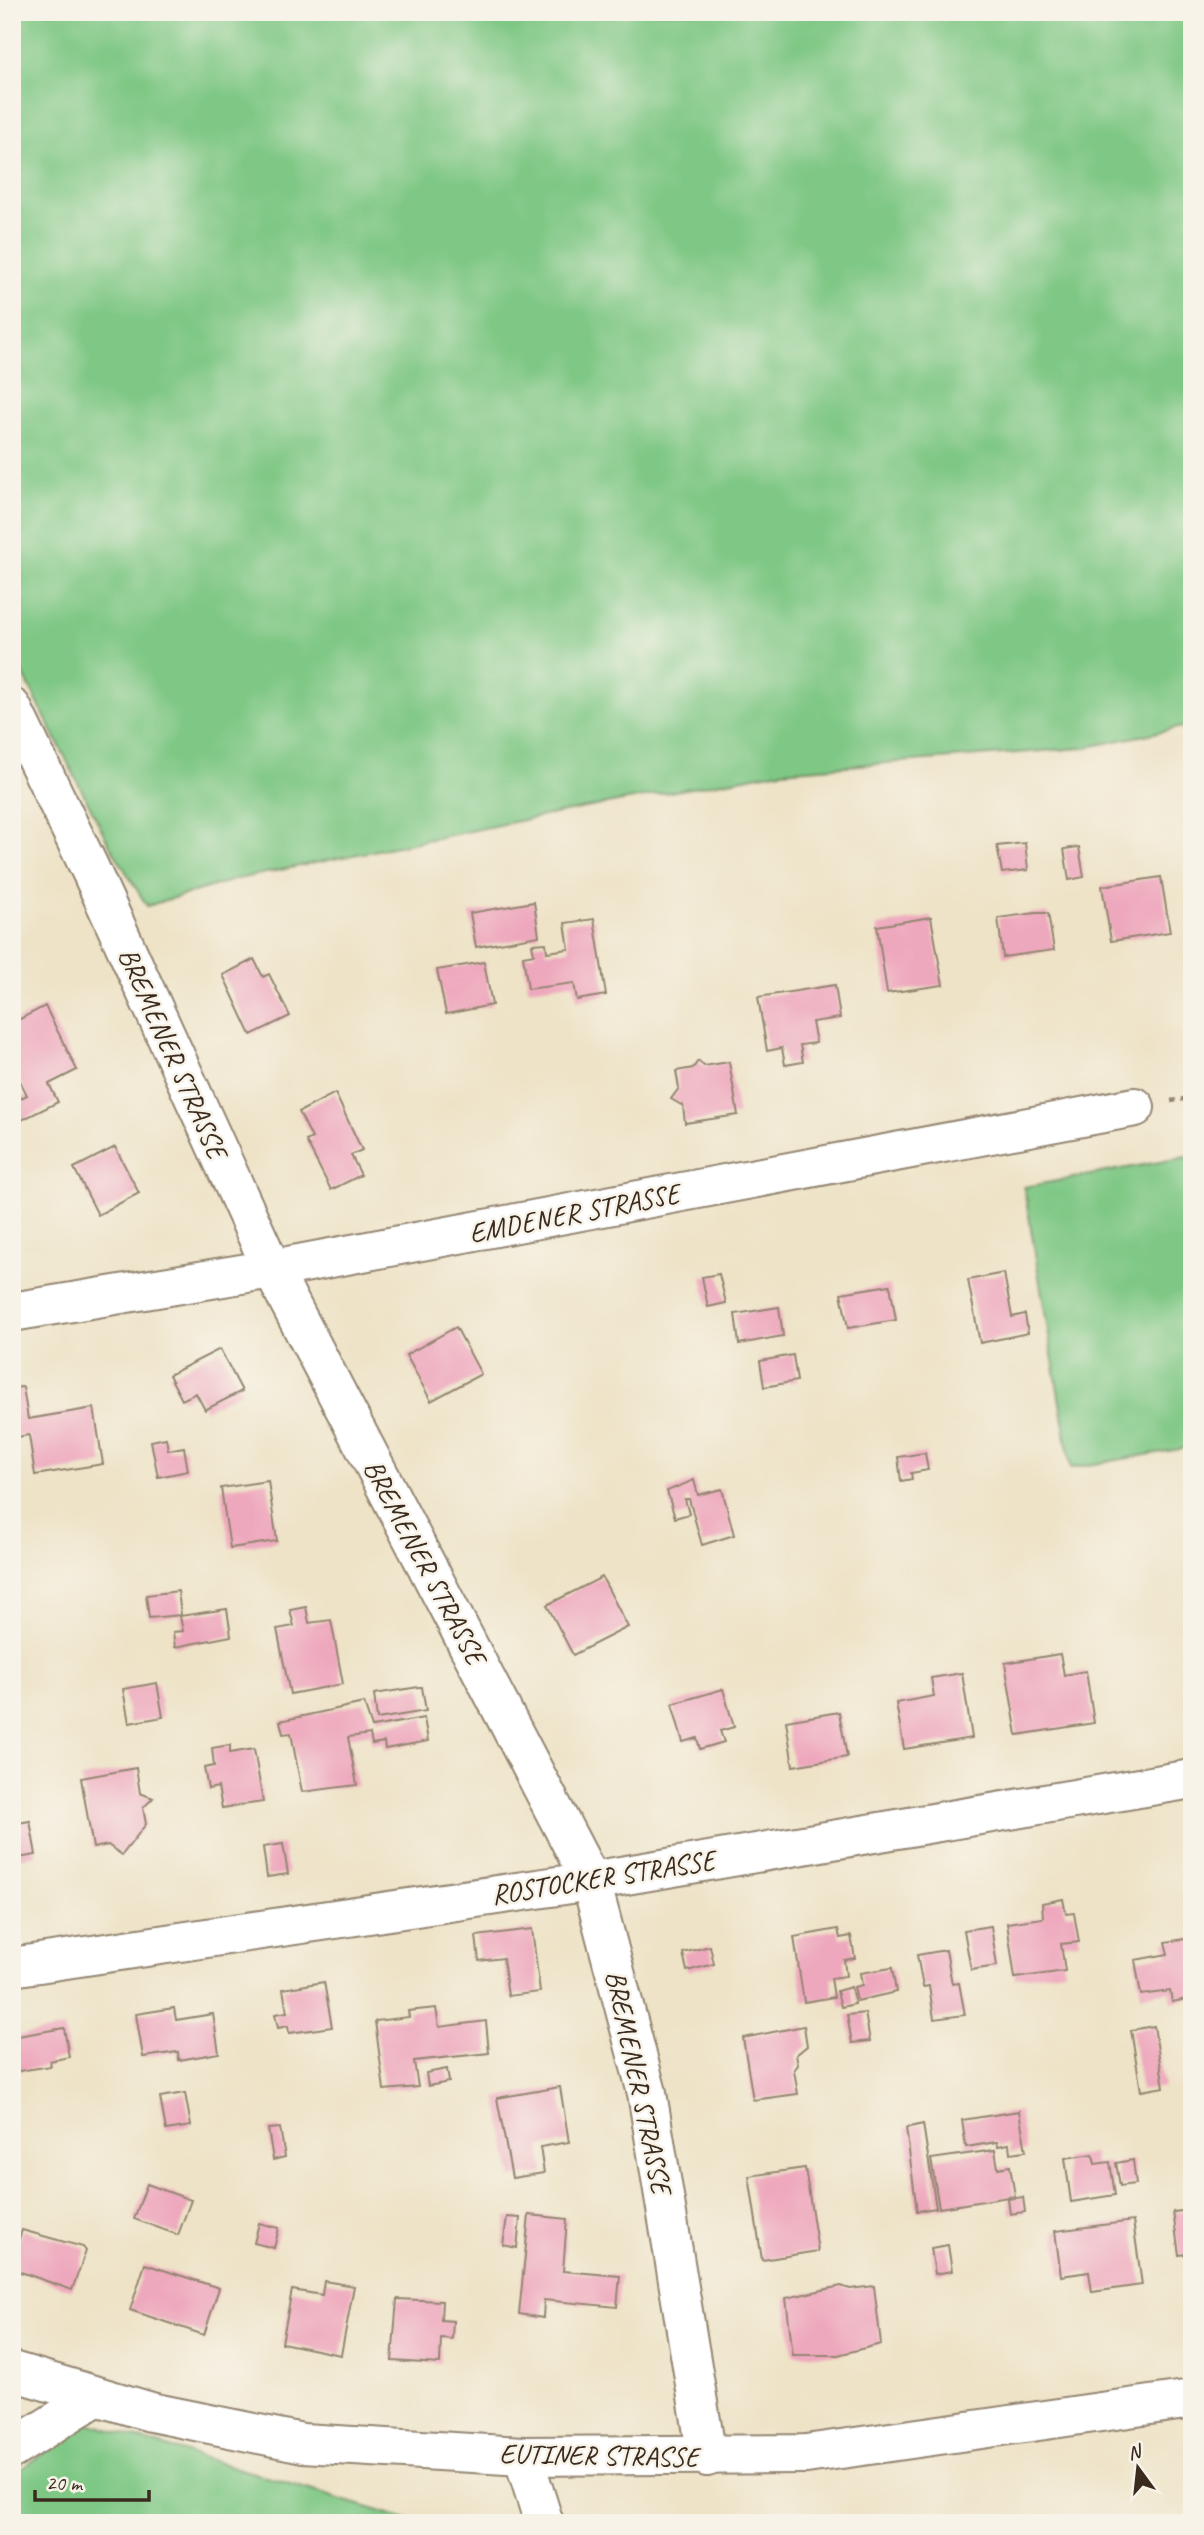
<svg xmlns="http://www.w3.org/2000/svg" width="1204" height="2535" viewBox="0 0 1204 2535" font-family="Caveat,sans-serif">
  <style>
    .green { fill: #7ec784; stroke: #5c7851; stroke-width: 2 }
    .building { fill: #eea8bd }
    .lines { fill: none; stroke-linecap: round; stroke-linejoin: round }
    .minor-casing { stroke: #948672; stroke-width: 42 }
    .path { stroke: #948672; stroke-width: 4.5; stroke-dasharray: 5 5; stroke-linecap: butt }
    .minor { stroke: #fff; stroke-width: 38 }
    .labels { text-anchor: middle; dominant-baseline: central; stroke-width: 5; stroke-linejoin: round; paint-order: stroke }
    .street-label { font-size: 28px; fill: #3b2a1e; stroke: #f7f3e8 }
  </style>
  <rect width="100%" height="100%" fill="#f7f3e8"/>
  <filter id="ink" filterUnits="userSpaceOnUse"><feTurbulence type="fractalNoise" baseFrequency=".0143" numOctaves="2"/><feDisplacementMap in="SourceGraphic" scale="14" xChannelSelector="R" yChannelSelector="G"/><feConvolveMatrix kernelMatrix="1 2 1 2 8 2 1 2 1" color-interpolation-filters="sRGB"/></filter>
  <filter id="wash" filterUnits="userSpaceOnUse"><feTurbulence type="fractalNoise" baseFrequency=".00686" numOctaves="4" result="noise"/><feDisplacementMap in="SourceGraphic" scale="28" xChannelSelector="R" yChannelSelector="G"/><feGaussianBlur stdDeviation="1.57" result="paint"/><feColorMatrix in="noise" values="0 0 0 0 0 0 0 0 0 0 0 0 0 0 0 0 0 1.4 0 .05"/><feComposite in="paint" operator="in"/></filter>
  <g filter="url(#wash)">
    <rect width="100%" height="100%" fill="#eee3c7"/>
    <!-- green -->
    <g class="green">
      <polygon points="12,12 1192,12 1192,725 1083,748 781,771 538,817 237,879 147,906 109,844 12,652"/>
      <polygon points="1192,1156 1192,1447 1071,1468 1024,1187"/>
      <polygon points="88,2423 419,2523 12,2523 12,2475"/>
    </g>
    <g id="blocks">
      <!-- building -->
      <g class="building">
        <polygon points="1025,843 1028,870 1002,873 997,846"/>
        <polygon points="1079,847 1084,877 1069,880 1064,849"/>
        <polygon points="1161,877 1170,932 1111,941 1102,886"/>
        <polygon points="534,902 539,936 476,947 470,913"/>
        <polygon points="1036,913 1048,913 1054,950 1003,957 998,918"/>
        <polygon points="931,917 943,985 887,993 877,926"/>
        <polygon points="594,919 606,995 577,1000 574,983 528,989 523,956 534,954 532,944 546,943 547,952 569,949 565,923"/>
        <polygon points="254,959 263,977 269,974 290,1016 251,1035 223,975"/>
        <polygon points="484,962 492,1005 446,1014 437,970"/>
        <polygon points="835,985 840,1018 812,1022 816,1043 800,1045 803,1062 785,1065 782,1048 767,1051 758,997"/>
        <polygon points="45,1006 77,1070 49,1084 58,1102 22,1120 13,1102 27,1095 12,1065 12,1023"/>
        <polygon points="698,1061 704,1066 729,1062 738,1115 685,1123 683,1106 671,1099 679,1088 676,1071 693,1068"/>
        <polygon points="335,1093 362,1150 351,1155 361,1175 331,1190 306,1141 312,1138 299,1112"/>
        <polygon points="115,1147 139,1193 98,1215 74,1168"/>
        <polygon points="1004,1273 1012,1317 1025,1314 1028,1333 980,1343 968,1280"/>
        <polygon points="719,1274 726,1303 708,1307 702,1277"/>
        <polygon points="890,1285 896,1320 848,1328 841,1293"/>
        <polygon points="779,1307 783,1336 739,1344 735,1314"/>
        <polygon points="456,1327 481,1374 431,1401 406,1355"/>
        <polygon points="220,1349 242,1391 205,1410 196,1393 182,1400 169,1375"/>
        <polygon points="793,1355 797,1381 764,1387 760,1361"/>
        <polygon points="23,1387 28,1419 94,1408 103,1464 35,1475 29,1435 12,1438 12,1388"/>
        <polygon points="166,1438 168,1450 184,1447 188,1471 158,1477 151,1441"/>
        <polygon points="925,1453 928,1470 911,1473 912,1479 901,1481 898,1457"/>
        <polygon points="694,1480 698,1495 722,1489 734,1535 702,1545 689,1499 685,1499 689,1514 675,1518 667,1491"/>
        <polygon points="268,1481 277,1541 230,1548 221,1488"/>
        <polygon points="602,1577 628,1627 573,1655 547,1605"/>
        <polygon points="178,1591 181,1615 149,1618 146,1595"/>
        <polygon points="306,1607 309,1623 331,1620 343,1684 290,1694 277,1629 294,1626 290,1610"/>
        <polygon points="227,1609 231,1636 175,1647 173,1632 183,1631 180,1616"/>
        <polygon points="1060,1654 1064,1675 1086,1671 1094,1723 1017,1735 1005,1663"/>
        <polygon points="962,1673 972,1738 904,1749 896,1703 934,1696 931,1678"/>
        <polygon points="157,1683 163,1717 129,1723 123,1689"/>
        <polygon points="419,1687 422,1687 426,1711 377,1719 374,1694"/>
        <polygon points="723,1689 734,1727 720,1731 724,1742 700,1749 697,1738 683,1742 672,1704"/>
        <polygon points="364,1703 372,1727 424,1718 428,1741 385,1749 384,1742 372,1744 370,1734 348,1737 357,1785 302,1792 291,1733 283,1734 280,1721"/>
        <polygon points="839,1712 847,1757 793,1766 786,1721"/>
        <polygon points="230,1745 230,1753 254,1749 263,1802 222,1808 218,1787 208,1789 204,1768 214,1766 212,1748"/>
        <polygon points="136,1768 140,1793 153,1798 143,1808 146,1824 122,1855 108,1845 93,1848 81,1778"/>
        <polygon points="30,1821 36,1855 12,1859 12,1824"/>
        <polygon points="283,1844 288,1874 267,1877 263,1847"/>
        <polygon points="1063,1899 1066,1914 1074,1913 1079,1942 1061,1944 1065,1971 1015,1978 1007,1923 1043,1918 1042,1903"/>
        <polygon points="991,1926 997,1966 971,1970 964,1930"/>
        <polygon points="532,1929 540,1992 508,1996 503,1958 479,1961 476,1936"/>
        <polygon points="838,1929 840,1938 851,1936 855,1958 844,1960 846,1976 831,1978 834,1997 804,2002 794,1937"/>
        <polygon points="1192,1938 1192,1998 1172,2002 1170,1991 1141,1995 1135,1960 1168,1954 1165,1942"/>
        <polygon points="710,1946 714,1964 687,1971 683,1953"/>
        <polygon points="946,1950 952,1984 959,1983 965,2015 934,2019 929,1986 923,1987 917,1955"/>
        <polygon points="892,1968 896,1992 857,2001 854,1987 862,1985 860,1973"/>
        <polygon points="324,1982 332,2027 289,2033 288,2026 278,2028 275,2014 287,2012 283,1989"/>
        <polygon points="851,1987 855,2004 841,2007 837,1991"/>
        <polygon points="174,2008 176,2020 213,2014 219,2053 179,2060 178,2052 143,2057 136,2014"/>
        <polygon points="436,2008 439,2027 486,2021 489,2053 414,2061 418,2087 384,2090 375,2021 409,2017 408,2011"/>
        <polygon points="865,2013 870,2041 852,2043 847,2015"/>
        <polygon points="804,2026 807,2046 796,2055 798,2065 794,2070 798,2094 753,2100 743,2038"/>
        <polygon points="1154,2026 1164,2087 1141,2091 1131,2030"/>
        <polygon points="64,2028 69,2057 50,2061 51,2066 12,2072 12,2037"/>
        <polygon points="447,2069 449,2082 428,2086 426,2073"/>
        <polygon points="560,2087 569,2142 540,2147 544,2173 512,2178 497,2098"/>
        <polygon points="185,2093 191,2126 166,2130 160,2097"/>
        <polygon points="1019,2111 1026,2151 1010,2153 1009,2144 998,2146 997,2142 966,2147 962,2120"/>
        <polygon points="923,2124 936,2208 917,2211 906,2128"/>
        <polygon points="280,2128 285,2157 273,2160 268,2129"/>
        <polygon points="995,2150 998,2168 1010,2166 1015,2196 939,2208 931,2159"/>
        <polygon points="1093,2154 1095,2164 1110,2162 1115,2195 1071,2202 1065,2158"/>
        <polygon points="1133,2160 1136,2184 1120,2186 1116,2163"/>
        <polygon points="805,2168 818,2251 762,2260 749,2176"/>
        <polygon points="147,2184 191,2200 178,2235 134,2219"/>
        <polygon points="1023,2197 1025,2212 1010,2214 1008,2199"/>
        <polygon points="1192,2210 1192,2253 1179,2255 1173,2212"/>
        <polygon points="529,2215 567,2219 563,2271 620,2276 617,2307 544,2300 543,2318 519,2314"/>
        <polygon points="507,2217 520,2218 517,2248 503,2245"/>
        <polygon points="1133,2221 1142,2285 1092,2292 1089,2272 1061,2276 1055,2231"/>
        <polygon points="259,2223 279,2228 274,2248 254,2243"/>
        <polygon points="22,2230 83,2247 86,2251 72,2290 12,2269 12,2240 18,2242"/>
        <polygon points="948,2245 952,2271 935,2274 931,2248"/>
        <polygon points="145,2264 219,2288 204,2335 130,2310"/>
        <polygon points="324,2281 354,2286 341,2355 282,2343 292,2290 322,2295"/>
        <polygon points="841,2286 850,2289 874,2286 881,2344 838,2355 793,2355 786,2298"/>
        <polygon points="397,2299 442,2301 441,2320 453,2321 452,2339 441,2338 440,2364 392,2361"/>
      </g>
    </g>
  </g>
  <g filter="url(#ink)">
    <use href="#blocks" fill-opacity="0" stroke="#948672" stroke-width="2"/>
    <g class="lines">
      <!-- minor casing -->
      <g class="minor-casing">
        <g id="minor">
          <polyline points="12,708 90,869 272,1269 591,1881 647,2093 707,2457"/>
          <polyline points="12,1312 272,1269 1135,1107"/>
          <polyline points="12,1967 591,1881 1192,1779"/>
          <polyline points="12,2371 151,2412 303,2443 523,2456 806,2454 1192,2399"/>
          <polyline points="12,2449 97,2396"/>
          <polyline points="523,2456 544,2523"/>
        </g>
      </g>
      <!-- path -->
      <polyline class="path" points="1171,1101 1192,1098"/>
      <!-- minor -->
      <use href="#minor" class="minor"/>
    </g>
  </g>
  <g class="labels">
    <!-- street labels -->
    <g class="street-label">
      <text transform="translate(173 1053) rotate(66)">BREMENER STRASSE</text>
      <text transform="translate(574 1213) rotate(-11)">EMDENER STRASSE</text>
      <text transform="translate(425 1562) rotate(62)">BREMENER STRASSE</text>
      <text transform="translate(603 1877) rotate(-9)">ROSTOCKER STRASSE</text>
      <text transform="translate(639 2082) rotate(78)">BREMENER STRASSE</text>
      <text transform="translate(599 2455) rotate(1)">EUTINER STRASSE</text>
    </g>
  </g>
  <!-- margin -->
  <rect width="1204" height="2535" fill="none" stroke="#f7f3e8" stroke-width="42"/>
  <!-- north arrow -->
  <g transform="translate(1138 2468) rotate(345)" stroke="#f7f3e8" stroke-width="5" paint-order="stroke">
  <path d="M0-5L12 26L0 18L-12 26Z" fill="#3b2a1e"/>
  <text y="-10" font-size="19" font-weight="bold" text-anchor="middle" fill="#3b2a1e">N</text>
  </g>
  <!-- scale -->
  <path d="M35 2490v10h114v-10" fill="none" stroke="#3b2a1e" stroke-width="3.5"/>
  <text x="46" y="2490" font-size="21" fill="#3b2a1e" stroke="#f7f3e8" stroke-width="5" paint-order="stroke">20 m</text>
</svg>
